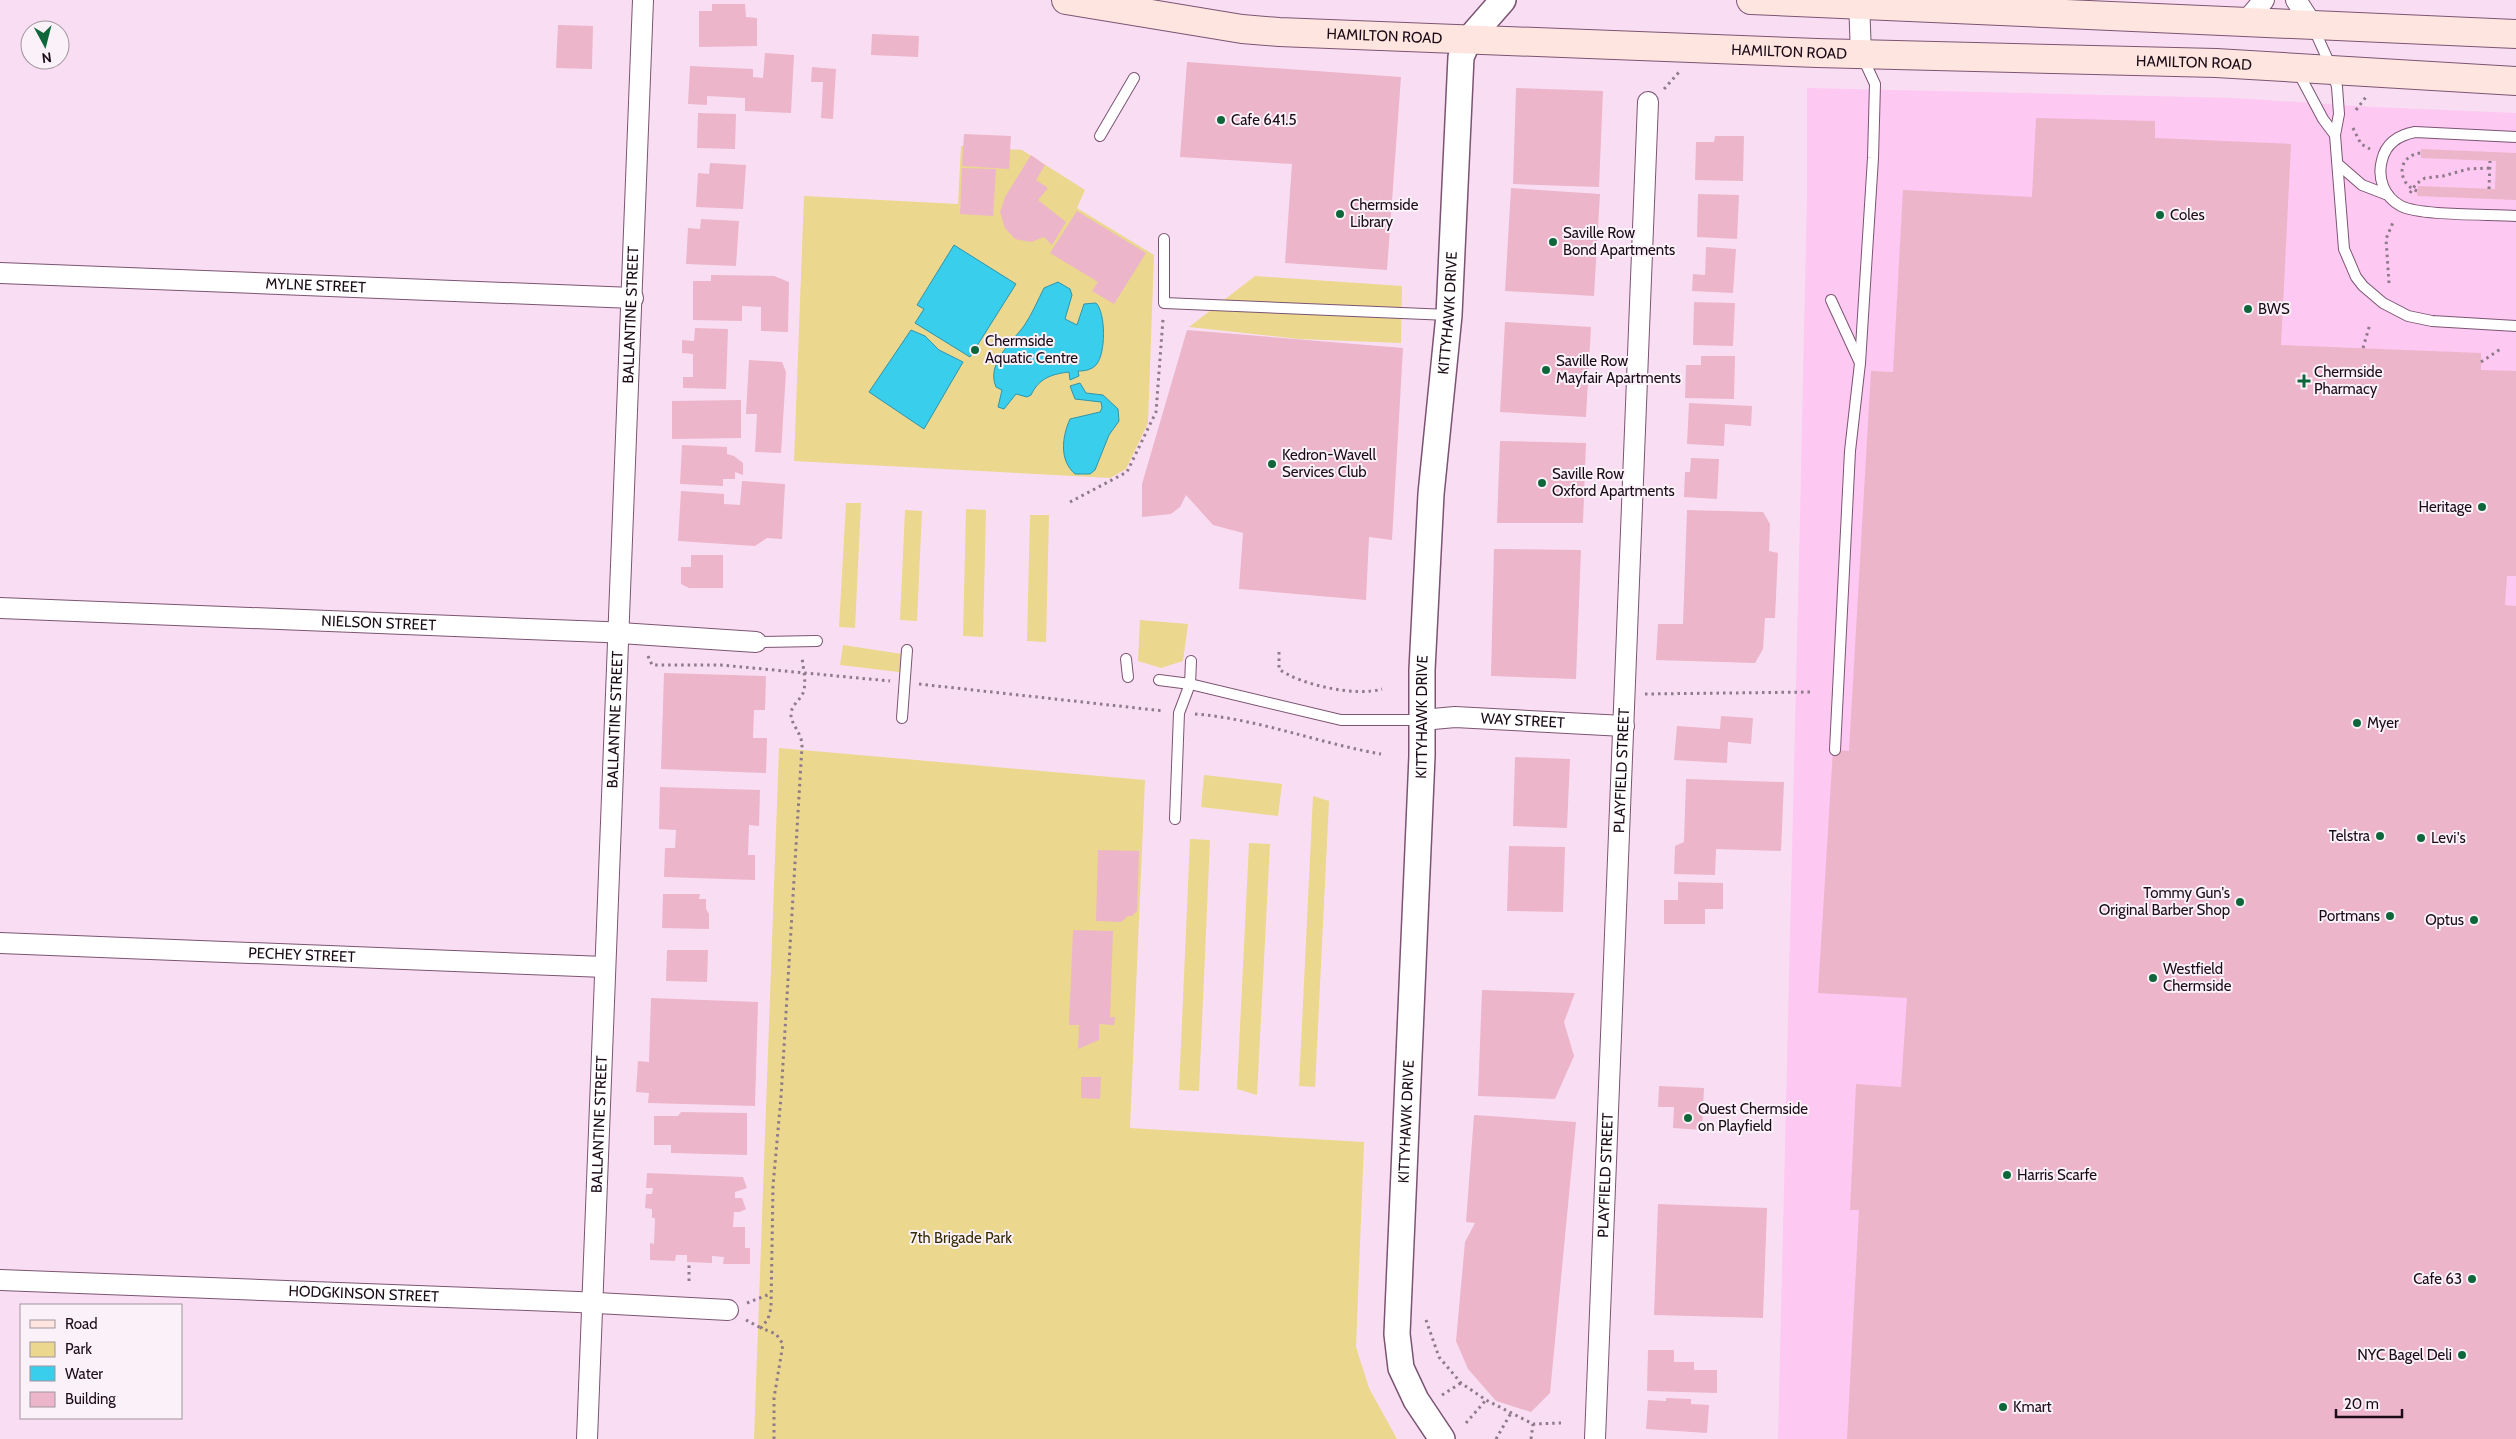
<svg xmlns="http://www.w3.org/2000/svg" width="2516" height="1439" viewBox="0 0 2516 1439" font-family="Cabin,sans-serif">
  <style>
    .built { fill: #fdc8f1 }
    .green { fill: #ebd78e }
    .water { fill: #39ceeb; stroke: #3094ac }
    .building { fill: #ecb5ca }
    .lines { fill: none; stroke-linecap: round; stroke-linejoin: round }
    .service-casing { stroke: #7c5473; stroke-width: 12 }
    .minor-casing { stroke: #7c5473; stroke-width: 22 }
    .tertiary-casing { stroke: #7c5473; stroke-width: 28 }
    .secondary-casing { stroke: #7c5473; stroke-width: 30 }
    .path { stroke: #8f7a8a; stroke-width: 3; stroke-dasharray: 2.5 4; stroke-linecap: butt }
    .service { stroke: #fff; stroke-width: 10 }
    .minor { stroke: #fff; stroke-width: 20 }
    .tertiary { stroke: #fff; stroke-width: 25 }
    .secondary { stroke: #fee5df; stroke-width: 28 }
    .poi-dot { fill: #0e673a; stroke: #fbf1f8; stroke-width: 2 }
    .labels { text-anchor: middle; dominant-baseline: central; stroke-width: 4; stroke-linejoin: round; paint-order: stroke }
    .street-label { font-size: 15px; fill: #1b0c18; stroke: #fbf1f8 }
    .poi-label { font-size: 15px; fill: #1b0c18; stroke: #fbf1f8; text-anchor: start }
    .park-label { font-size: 15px; fill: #352a00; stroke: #fbf1f8 }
  </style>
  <rect width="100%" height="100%" fill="#f9def3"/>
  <!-- built -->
  <polygon class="built" points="1807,88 2235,98 2373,107 2516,113 2516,1439 1778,1439 1800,517 1807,195"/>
  <!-- green -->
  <g class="green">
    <polygon points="961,146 1022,150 1085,190 1077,208 1154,255 1148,423 1126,469 1110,478 794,461 804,196 958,204"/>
    <polygon points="1255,276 1402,286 1401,343 1299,339 1189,327"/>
    <polygon points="846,503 861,503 855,628 839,627"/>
    <polygon points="966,509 986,510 983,637 963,636"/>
    <polygon points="905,510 922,511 917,621 900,620"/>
    <polygon points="1030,515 1049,515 1046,642 1027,641"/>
    <polygon points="1140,620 1188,624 1183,661 1161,668 1138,661"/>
    <polygon points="843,645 902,654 899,672 840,665"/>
    <polygon points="779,748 1145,780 1130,1128 1364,1142 1356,1347 1369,1388 1397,1439 754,1439"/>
    <polygon points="1204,775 1282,784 1278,816 1201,807"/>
    <polygon points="1313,796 1329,801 1315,1087 1299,1086"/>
    <polygon points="1190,839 1210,840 1199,1091 1179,1090"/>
    <polygon points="1249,843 1270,844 1257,1095 1237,1089"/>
  </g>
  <!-- water -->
  <g class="water">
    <polygon points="954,245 1016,284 970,357 915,323 924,309 917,305"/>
    <path d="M1058,282L1070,289L1072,295L1065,319L1077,325L1084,304L1096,303C1106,313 1106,354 1096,365C1091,370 1085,371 1078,371L1079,376L1070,380L1069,372C1052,374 1039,378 1031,395L1027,397L1016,394L1004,409L998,407L1002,390L996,387C986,364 1011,343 1024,326C1032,314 1038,300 1044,288Z"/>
    <polygon points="911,330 925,336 939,350 963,362 924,429 869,392"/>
    <path d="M1080,383L1086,393L1103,395L1118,409L1119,421L1109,435L1095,470L1090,474H1075C1059,460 1062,437 1070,419L1100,412L1102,408L1101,402L1075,399L1070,386Z"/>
  </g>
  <!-- building -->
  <g class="building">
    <polygon points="712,4 745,4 746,17 757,18 757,46 699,47 699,11 712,11"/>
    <polygon points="558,25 593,26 592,69 556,68"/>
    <polygon points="872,34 919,36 918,57 871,55"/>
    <polygon points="765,53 794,55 791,113 745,111 745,98 707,96 707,105 688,104 690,66 753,69 753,77 763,78"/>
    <polygon points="1187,62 1401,77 1387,270 1285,263 1292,164 1180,157"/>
    <polygon points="812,67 836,69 833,119 821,118 823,82 811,82"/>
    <polygon points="1516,88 1603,91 1599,187 1513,184"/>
    <polygon points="698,113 736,114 735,149 697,148"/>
    <polygon points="2036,118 2155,121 2155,138 2291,144 2281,345 2481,353 2481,370 2516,371 2516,576 2507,576 2505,605 2516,606 2516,1439 1847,1439 1859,1210 1850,1210 1856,1084 1901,1087 1907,998 1818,993 1833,750 1849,751 1871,371 1893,372 1903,190 2032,197"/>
    <polygon points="964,134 1011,136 1009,169 962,166"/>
    <polygon points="1715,136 1744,136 1743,181 1695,180 1696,142 1714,142"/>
    <polygon points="2421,149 2516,153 2516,200 2417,196 2418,186 2495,189 2496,161 2421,158"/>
    <polygon points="1031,155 1045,165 1036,180 1048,188 1038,200 1066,222 1052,245 1044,237 1031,242 1015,239 1005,228 1000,212 1005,197"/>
    <polygon points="710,163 746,165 743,209 696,207 698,173 709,174"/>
    <polygon points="962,168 996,169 993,216 960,214"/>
    <polygon points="1511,188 1600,194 1594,296 1505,291"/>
    <polygon points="1698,194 1739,195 1737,239 1697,237"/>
    <polygon points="1077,211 1146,253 1114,304 1092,291 1098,282 1050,253"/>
    <polygon points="701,219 739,221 736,266 686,264 688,228 700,229"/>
    <polygon points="1706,247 1736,249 1733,293 1692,291 1693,274 1705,275"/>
    <polygon points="711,275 774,276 789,282 788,332 761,331 761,307 742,306 742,321 693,320 693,281 711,281"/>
    <polygon points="1694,302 1735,303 1733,346 1693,345"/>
    <polygon points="1505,322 1591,327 1586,417 1500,412"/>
    <polygon points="695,328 728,329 726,389 683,388 683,377 693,377 693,354 682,353 682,340 694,341"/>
    <polygon points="1187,330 1403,348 1392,540 1369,537 1366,600 1239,589 1243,533 1213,525 1186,495 1180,507 1171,514 1142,517 1142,484"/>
    <polygon points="1701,356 1735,356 1734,399 1685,398 1686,365 1701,365"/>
    <polygon points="749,360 782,362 786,372 781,453 755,452 757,414 746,414"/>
    <polygon points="741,400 741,438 672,439 672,401"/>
    <polygon points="1689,403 1752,406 1751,426 1725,424 1724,446 1687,444"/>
    <polygon points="1500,441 1586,443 1583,523 1497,523"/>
    <polygon points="682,445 727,447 727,454 734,456 743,463 743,475 735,472 735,479 723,479 723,486 680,484"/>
    <polygon points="1691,458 1719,459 1717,499 1684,497 1685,472 1690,472"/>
    <polygon points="742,481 785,484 782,539 767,538 755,546 678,541 681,491 724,494 724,504 740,505"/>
    <polygon points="1687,510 1763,512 1770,524 1769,551 1778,553 1775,618 1765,618 1763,649 1755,663 1656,660 1658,624 1683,624"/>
    <polygon points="1494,549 1581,550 1576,679 1491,676"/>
    <polygon points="691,555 723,555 723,588 689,588 681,584 681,567 691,567"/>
    <polygon points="664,673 766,676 765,710 754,710 753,738 767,738 766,773 661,769"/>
    <polygon points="1721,716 1753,718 1751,744 1728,742 1727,763 1674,760 1677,726 1720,729"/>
    <polygon points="1515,757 1570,759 1567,828 1513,826"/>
    <polygon points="1686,779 1784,782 1781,851 1716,849 1715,875 1674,874 1675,846 1684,842"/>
    <polygon points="660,787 760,790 759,826 749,825 748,855 755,855 755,880 664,877 665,848 675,848 676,830 659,829"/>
    <polygon points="1509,846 1565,847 1563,912 1507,911"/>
    <polygon points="1098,850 1139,851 1137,911 1132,916 1128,916 1121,922 1096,921"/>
    <polygon points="1678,882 1723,883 1723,909 1705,909 1705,924 1664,924 1664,900 1678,900"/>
    <polygon points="663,894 700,894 699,899 706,899 706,909 709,914 709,929 662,928"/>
    <polygon points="1073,930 1113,931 1110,1017 1115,1017 1114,1025 1099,1024 1099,1040 1078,1049 1079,1025 1069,1025"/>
    <polygon points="667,950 708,950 707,982 666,981"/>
    <polygon points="1482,990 1575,993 1564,1022 1574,1056 1555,1099 1478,1096"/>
    <polygon points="651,998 758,1002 755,1106 648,1103 649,1093 636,1092 638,1061 649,1062"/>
    <polygon points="1081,1077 1101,1077 1100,1099 1081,1098"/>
    <polygon points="1659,1086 1704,1088 1702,1130 1673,1128 1674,1107 1658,1107"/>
    <polygon points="681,1112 747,1113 747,1155 671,1153 671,1145 654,1145 654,1116 678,1116"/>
    <polygon points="1474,1115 1576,1122 1550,1393 1531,1412 1496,1401 1468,1369 1456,1341 1465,1242 1475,1223 1466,1222"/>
    <polygon points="647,1173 743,1177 747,1188 735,1192 735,1198 742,1198 746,1209 740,1212 734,1212 733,1227 745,1227 745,1248 750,1248 750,1264 723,1264 724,1257 712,1256 712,1263 687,1262 687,1255 676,1255 675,1261 650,1260 650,1243 654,1244 655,1218 652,1218 652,1209 645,1208 646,1194 652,1194 653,1188 646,1188"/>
    <polygon points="1658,1204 1767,1208 1763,1318 1654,1315"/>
    <polygon points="1648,1350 1674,1350 1674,1362 1694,1362 1694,1370 1717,1370 1717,1393 1647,1391"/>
    <polygon points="1666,1398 1691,1399 1691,1404 1709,1405 1707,1433 1646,1429 1648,1400 1666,1401"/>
  </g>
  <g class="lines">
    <!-- service casing -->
    <g class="service-casing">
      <g id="service">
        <polyline points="2313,27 2332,69 2337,87 2339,114 2335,135 2344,249 2356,277 2363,286 2383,303 2408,316 2432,321 2516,326"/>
        <polyline points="2298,72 2323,119 2335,135"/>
        <polyline points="1100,136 1134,78"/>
        <path d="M2516,137L2415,132C2399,135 2386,143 2382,160C2377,178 2384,197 2401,206C2420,216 2491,214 2516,216"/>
        <polyline points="2339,165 2362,185 2388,195"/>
        <polyline points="1164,239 1164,303 1449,315"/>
        <polyline points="1831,300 1860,363"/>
        <polyline points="756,642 817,641"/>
        <polyline points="1126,659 1128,677"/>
        <polyline points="1159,680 1190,684 1341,720 1422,720"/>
        <polyline points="902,718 907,650"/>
        <polyline points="1835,750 1850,451 1860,363 1873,158 1875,84 1862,56"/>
        <polyline points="1175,819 1179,713 1190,684 1191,661"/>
      </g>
    </g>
    <!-- minor casing -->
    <g class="minor-casing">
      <g id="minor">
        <polyline points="1859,0 1861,55"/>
        <polyline points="2296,0 2313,26"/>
        <polyline points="2245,22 2264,0"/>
        <path id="s1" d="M0,273L633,298"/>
        <path id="s2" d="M0,608L605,632L756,642"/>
        <path id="s3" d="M1422,720L1455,717L1624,726"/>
        <path id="s4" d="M0,943L605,967"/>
        <path id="s5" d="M0,1280L578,1302L728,1310"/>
        <path id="s6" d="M587,1439L643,0"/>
        <path id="s7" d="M1595,1439L1648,102"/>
      </g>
    </g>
    <!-- tertiary casing -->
    <g class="tertiary-casing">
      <g id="tertiary">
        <path id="s8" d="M1442,1439L1416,1400L1401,1368L1397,1334L1422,756V670L1431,494L1449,315L1461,57L1469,39L1503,0"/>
      </g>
    </g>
    <!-- secondary casing -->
    <g class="secondary-casing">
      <g id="secondary">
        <path id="s9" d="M1066,0L1242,29L1279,32L1817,53L2216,63L2516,81"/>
        <polyline points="1751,0 2516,34"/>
      </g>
    </g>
    <!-- path -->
    <g class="path">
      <polyline points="1664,89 1680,71"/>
      <polyline points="2356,110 2366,97"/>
      <polyline points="2353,128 2361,144 2370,149"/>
      <polyline points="2489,189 2490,161"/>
      <path d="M2417,191C2396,183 2397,155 2421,153"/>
      <polyline points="2410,193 2416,184 2425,178 2443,176 2468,169 2490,168"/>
      <polyline points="2389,283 2386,239 2394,220"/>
      <polyline points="2363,348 2370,324"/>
      <polyline points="2481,362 2502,348"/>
      <polyline points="1070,502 1127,472 1156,412 1163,319"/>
      <path d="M1279,652V669C1300,685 1357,697 1382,689"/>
      <polyline points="648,656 652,665 721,665 890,681"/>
      <polyline points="919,684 1164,711"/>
      <polyline points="1645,694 1812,692"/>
      <path d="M1195,714C1259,719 1318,743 1381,754"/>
      <polyline points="689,1281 689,1263"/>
      <polyline points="747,1303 770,1294"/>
      <polyline points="746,1320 761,1328"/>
      <polyline points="1426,1320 1439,1357 1461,1383 1486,1400 1533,1424 1561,1423"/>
      <polyline points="1442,1395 1461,1383"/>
      <polyline points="1466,1423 1486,1400"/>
      <path d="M774,1439V1398L783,1344L776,1334L761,1328L768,1319L771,1308L773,1186L781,1097L802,746C802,732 790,724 791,713C792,705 800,700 803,693C807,682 803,668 802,657"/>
      <polyline points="1496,1439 1511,1413"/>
      <polyline points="1531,1439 1533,1424"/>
    </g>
    <!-- service -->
    <use href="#service" class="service"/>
    <!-- minor -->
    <use href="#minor" class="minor"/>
    <!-- tertiary -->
    <use href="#tertiary" class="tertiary"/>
    <!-- secondary -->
    <use href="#secondary" class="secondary"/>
  </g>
  <!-- markers -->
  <g class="poi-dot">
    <circle cx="1221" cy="120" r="5"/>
    <circle cx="1340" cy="214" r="5"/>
    <circle cx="2160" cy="215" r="5"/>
    <circle cx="1553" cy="242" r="5"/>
    <circle cx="2248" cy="309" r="5"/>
    <circle cx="975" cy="350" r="5"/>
    <circle cx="1546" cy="370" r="5"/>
    <path d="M2301.5 373.5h5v5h5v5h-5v5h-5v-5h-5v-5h5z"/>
    <circle cx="1272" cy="464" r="5"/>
    <circle cx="1542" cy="483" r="5"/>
    <circle cx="2482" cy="507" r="5"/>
    <circle cx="2357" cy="723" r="5"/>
    <circle cx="2380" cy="836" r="5"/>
    <circle cx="2421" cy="838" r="5"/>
    <circle cx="2240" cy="902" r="5"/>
    <circle cx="2390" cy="916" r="5"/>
    <circle cx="2474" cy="920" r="5"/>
    <circle cx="2153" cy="978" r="5"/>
    <circle cx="1688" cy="1118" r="5"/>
    <circle cx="2007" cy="1175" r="5"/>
    <circle cx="2472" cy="1279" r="5"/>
    <circle cx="2462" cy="1355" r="5"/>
    <circle cx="2003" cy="1407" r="5"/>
  </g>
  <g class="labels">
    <!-- street labels -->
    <g class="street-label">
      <text stroke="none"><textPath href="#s9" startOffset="321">HAMILTON ROAD</textPath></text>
      <text stroke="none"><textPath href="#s9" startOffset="726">HAMILTON ROAD</textPath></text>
      <text stroke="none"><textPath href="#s9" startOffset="1131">HAMILTON ROAD</textPath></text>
      <text stroke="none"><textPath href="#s1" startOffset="316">MYLNE STREET</textPath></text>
      <text stroke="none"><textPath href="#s8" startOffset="1139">KITTYHAWK DRIVE</textPath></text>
      <text stroke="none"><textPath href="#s6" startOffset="1125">BALLANTINE STREET</textPath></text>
      <text stroke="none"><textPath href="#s2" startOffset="379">NIELSON STREET</textPath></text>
      <text stroke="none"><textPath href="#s8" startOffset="734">KITTYHAWK DRIVE</textPath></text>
      <text stroke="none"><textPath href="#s6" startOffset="720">BALLANTINE STREET</textPath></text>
      <text stroke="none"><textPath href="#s3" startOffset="101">WAY STREET</textPath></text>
      <text stroke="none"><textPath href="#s7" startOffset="669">PLAYFIELD STREET</textPath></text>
      <text stroke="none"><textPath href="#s4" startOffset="302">PECHEY STREET</textPath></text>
      <text stroke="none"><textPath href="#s8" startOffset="329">KITTYHAWK DRIVE</textPath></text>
      <text stroke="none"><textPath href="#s6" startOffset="315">BALLANTINE STREET</textPath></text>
      <text stroke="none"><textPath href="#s7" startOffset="264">PLAYFIELD STREET</textPath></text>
      <text stroke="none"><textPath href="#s5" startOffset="364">HODGKINSON STREET</textPath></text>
    </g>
    <!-- poi labels -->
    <g class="poi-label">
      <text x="1231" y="120">Cafe 641.5</text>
      <text x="1350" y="205">Chermside<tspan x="1350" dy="17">Library</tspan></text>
      <text x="2170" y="215">Coles</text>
      <text x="1563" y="233">Saville Row<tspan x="1563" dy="17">Bond Apartments</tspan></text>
      <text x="2258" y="309">BWS</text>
      <text x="985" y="341">Chermside<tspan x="985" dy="17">Aquatic Centre</tspan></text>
      <text x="1556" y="361">Saville Row<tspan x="1556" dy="17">Mayfair Apartments</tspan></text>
      <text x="2314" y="372">Chermside<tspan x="2314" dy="17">Pharmacy</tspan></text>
      <text x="1282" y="455">Kedron-Wavell<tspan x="1282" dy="17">Services Club</tspan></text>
      <text x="1552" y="474">Saville Row<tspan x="1552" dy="17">Oxford Apartments</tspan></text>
      <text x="2472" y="507" text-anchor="end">Heritage</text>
      <text x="2367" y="723">Myer</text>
      <text x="2370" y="836" text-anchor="end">Telstra</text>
      <text x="2431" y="838">Levi's</text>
      <text x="2230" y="893" text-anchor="end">Tommy Gun's<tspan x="2230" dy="17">Original Barber Shop</tspan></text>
      <text x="2380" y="916" text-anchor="end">Portmans</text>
      <text x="2464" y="920" text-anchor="end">Optus</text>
      <text x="2163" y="969">Westfield<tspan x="2163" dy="17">Chermside</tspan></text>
      <text x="1698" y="1109">Quest Chermside<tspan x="1698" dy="17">on Playfield</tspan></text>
      <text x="2017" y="1175">Harris Scarfe</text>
      <text x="2462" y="1279" text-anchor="end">Cafe 63</text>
      <text x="2452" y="1355" text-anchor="end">NYC Bagel Deli</text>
      <text x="2013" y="1407">Kmart</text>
    </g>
    <!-- park labels -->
    <g class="park-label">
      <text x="961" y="1238">7th Brigade Park</text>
    </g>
  </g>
  <!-- legend -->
  <rect x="20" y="1304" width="162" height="115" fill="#fbf1f8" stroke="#a1959e"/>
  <rect x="30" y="1320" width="25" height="8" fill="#fee5df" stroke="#a1959e"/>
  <text x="65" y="1329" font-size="15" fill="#1b0c18">Road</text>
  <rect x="30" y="1342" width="25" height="15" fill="#ebd78e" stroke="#a1959e"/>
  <text x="65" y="1354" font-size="15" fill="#1b0c18">Park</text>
  <rect x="30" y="1366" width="25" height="15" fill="#39ceeb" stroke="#a1959e"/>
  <text x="65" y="1379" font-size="15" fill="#1b0c18">Water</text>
  <rect x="30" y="1392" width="25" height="15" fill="#ecb5ca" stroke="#a1959e"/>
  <text x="65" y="1404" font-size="15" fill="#1b0c18">Building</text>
  <!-- north arrow -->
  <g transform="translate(45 45) rotate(173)"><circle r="24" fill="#fbf1f8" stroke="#a1959e"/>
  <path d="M0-4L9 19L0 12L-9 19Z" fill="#0e673a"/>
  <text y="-8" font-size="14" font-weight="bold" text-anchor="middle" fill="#1b0c18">N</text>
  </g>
  <!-- scale -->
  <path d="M2336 1409v8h66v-8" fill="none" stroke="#1b0c18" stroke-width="2.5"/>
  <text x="2344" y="1409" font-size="15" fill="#1b0c18" stroke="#fbf1f8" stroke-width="4" paint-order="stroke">20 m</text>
</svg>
